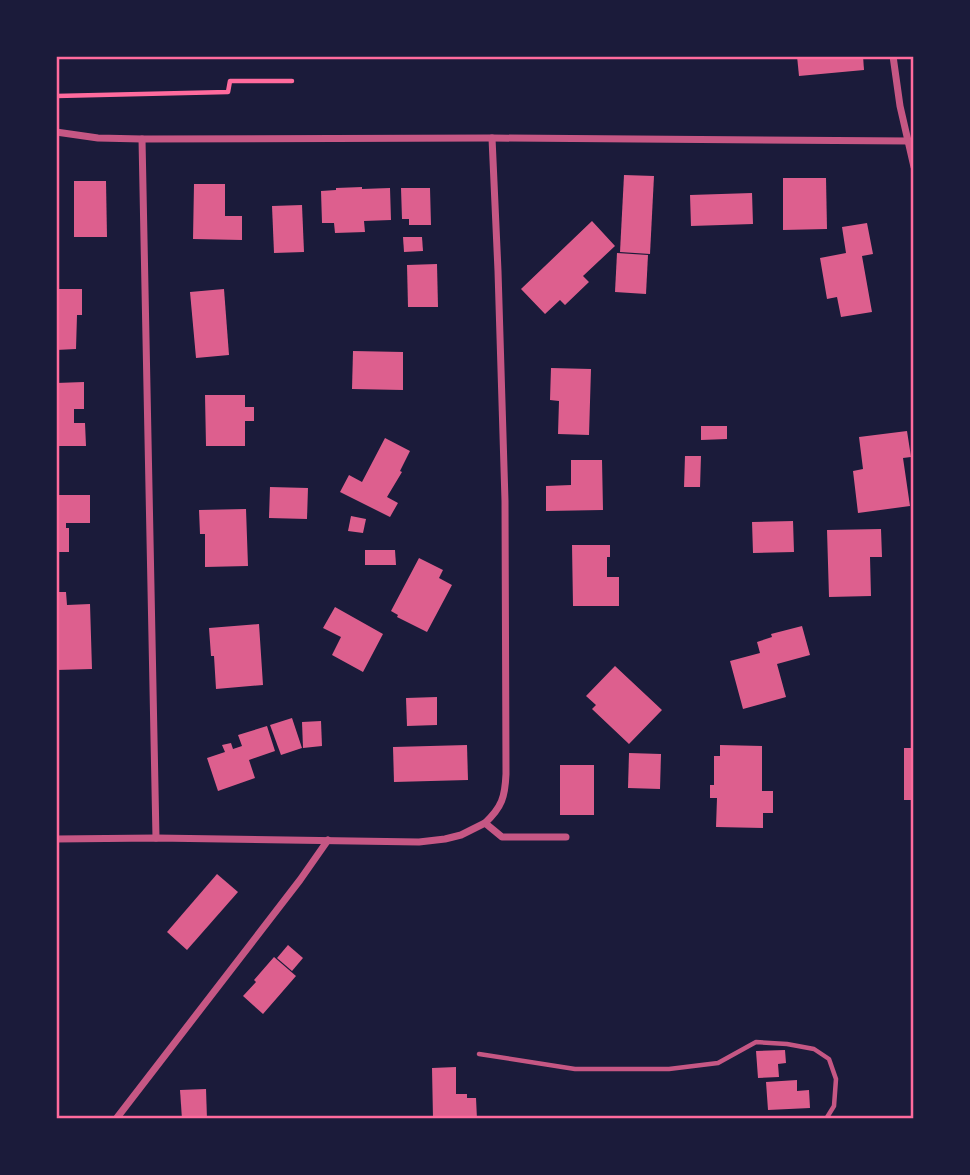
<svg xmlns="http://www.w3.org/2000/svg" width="970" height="1175" viewBox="0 0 970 1175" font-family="Overpass,sans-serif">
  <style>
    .building { fill: #dd5f8e }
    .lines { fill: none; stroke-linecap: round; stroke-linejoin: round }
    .path { stroke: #ff6b9d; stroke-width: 4.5 }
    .service { stroke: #c65784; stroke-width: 4.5 }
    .minor { stroke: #c65784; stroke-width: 7 }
    .neatline { fill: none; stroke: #ff6b9d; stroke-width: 2.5 }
  </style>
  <rect width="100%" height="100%" fill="#1b1b3a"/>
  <!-- building -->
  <g class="building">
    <polygon points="797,56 863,56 864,70 799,76"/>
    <polygon points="624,175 654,176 650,254 620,252"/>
    <polygon points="783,178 826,178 827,229 783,230"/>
    <polygon points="74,181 106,181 107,237 74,237"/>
    <polygon points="194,184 225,184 225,216 242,216 242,240 193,239"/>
    <polygon points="362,187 362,189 390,188 391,220 364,221 365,232 335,233 334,223 322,223 321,191 336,190 336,188"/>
    <polygon points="401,188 430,188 431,225 409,225 409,219 402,219"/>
    <polygon points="752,193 753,224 691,226 690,195"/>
    <polygon points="302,205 304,252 274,253 272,206"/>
    <polygon points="592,221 615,246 583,276 589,282 565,305 560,300 545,314 521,289"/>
    <polygon points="867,223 873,254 862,256 872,312 841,317 837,297 827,299 820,258 846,253 842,227"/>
    <polygon points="403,237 422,237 423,251 404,252"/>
    <polygon points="617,253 648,255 646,294 615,292"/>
    <polygon points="437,264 438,307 408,307 407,265"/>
    <polygon points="56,289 82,289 82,315 77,315 76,349 56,350"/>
    <polygon points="224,289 229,355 196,358 190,292"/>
    <polygon points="353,351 403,352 403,390 352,389"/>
    <polygon points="551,368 591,369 589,435 558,434 559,401 550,400"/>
    <polygon points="84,382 84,409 74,409 74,423 85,423 86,446 56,446 56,383"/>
    <polygon points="205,395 245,395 245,407 254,407 254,421 245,421 245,446 206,446"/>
    <polygon points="701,426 727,426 727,439 701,440"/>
    <polygon points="907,431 911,457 903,458 910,506 858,513 853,471 863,469 859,437"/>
    <polygon points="385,438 410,451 400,471 402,472 387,497 398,503 390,517 340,492 349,475 362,482"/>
    <polygon points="685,456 701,456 700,487 684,487"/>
    <polygon points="571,460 602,460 603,510 546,511 546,486 571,485"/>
    <polygon points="270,487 308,488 307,519 269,518"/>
    <polygon points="56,495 90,495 90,523 66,523 66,528 69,528 69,552 56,552"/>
    <polygon points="246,509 248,566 205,567 205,534 200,534 199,510"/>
    <polygon points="351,516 366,519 363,533 348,531"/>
    <polygon points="793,521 794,552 753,553 752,522"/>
    <polygon points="881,529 882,557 870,557 871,596 829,597 827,530"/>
    <polygon points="572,545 610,545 610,557 607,557 607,577 619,577 619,606 573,606"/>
    <polygon points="365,550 395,550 396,565 365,565"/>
    <polygon points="419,558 443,570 439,578 452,585 427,632 397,617 398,615 391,611"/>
    <polygon points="56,592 66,592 67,605 90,604 92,669 56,670"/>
    <polygon points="335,607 383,634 363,672 332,655 341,637 323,628"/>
    <polygon points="259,624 263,685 216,689 214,656 211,656 209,628"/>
    <polygon points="802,626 810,655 777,664 786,697 743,709 730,661 760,653 757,642 772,637 771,634"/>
    <polygon points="615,666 662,710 629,744 592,709 596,705 586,696"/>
    <polygon points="437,697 437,725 407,726 406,698"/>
    <polygon points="292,718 302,748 281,755 270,725"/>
    <polygon points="321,721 322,746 303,748 302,722"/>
    <polygon points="267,726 275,751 249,760 255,778 218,791 207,758 225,752 222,745 231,743 233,749 242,746 238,735"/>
    <polygon points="467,745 468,780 394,782 393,747"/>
    <polygon points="720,745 762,746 762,791 773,791 773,813 763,813 763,828 716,827 717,798 710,798 710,785 714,785 714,756 720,756"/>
    <rect x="904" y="748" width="10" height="52"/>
    <polygon points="629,753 661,754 660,789 628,788"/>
    <rect x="560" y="765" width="34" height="50"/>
    <polygon points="217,874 238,892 187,950 167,932"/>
    <polygon points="288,945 303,958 292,971 277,958"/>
    <polygon points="274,957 296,976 263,1014 243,996 256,982 254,980"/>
    <polygon points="785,1050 786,1063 778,1064 779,1077 758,1078 756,1051"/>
    <polygon points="456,1067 456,1094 467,1094 467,1098 476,1098 477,1119 433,1119 432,1068"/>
    <polygon points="797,1080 797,1091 809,1090 810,1108 768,1110 766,1082"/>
    <polygon points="206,1089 207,1119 182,1119 180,1090"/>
  </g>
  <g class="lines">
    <!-- path -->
    <polyline class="path" points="56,96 228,92 230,81 292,81"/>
    <!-- service -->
    <polyline class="service" points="479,1054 575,1069 669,1069 718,1063 756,1042 787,1044 814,1049 829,1059 836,1079 834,1106 826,1119"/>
    <!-- minor -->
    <g class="minor">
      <polyline points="893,56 900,106 914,167"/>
      <polyline points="56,132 98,138 142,139 492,138 909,141"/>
      <polyline points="142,139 156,838"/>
      <path d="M485,823C502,807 505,797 506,774L505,501L498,271L492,138"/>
      <polyline points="56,839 156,838 419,842 445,839 461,835 485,823 502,837 566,837"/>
      <polyline points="116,1119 300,880 328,840"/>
    </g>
  </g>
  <!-- border -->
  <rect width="970" height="1175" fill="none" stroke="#1b1b3a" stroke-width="116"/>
  <rect x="58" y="58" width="854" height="1059" class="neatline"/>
</svg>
